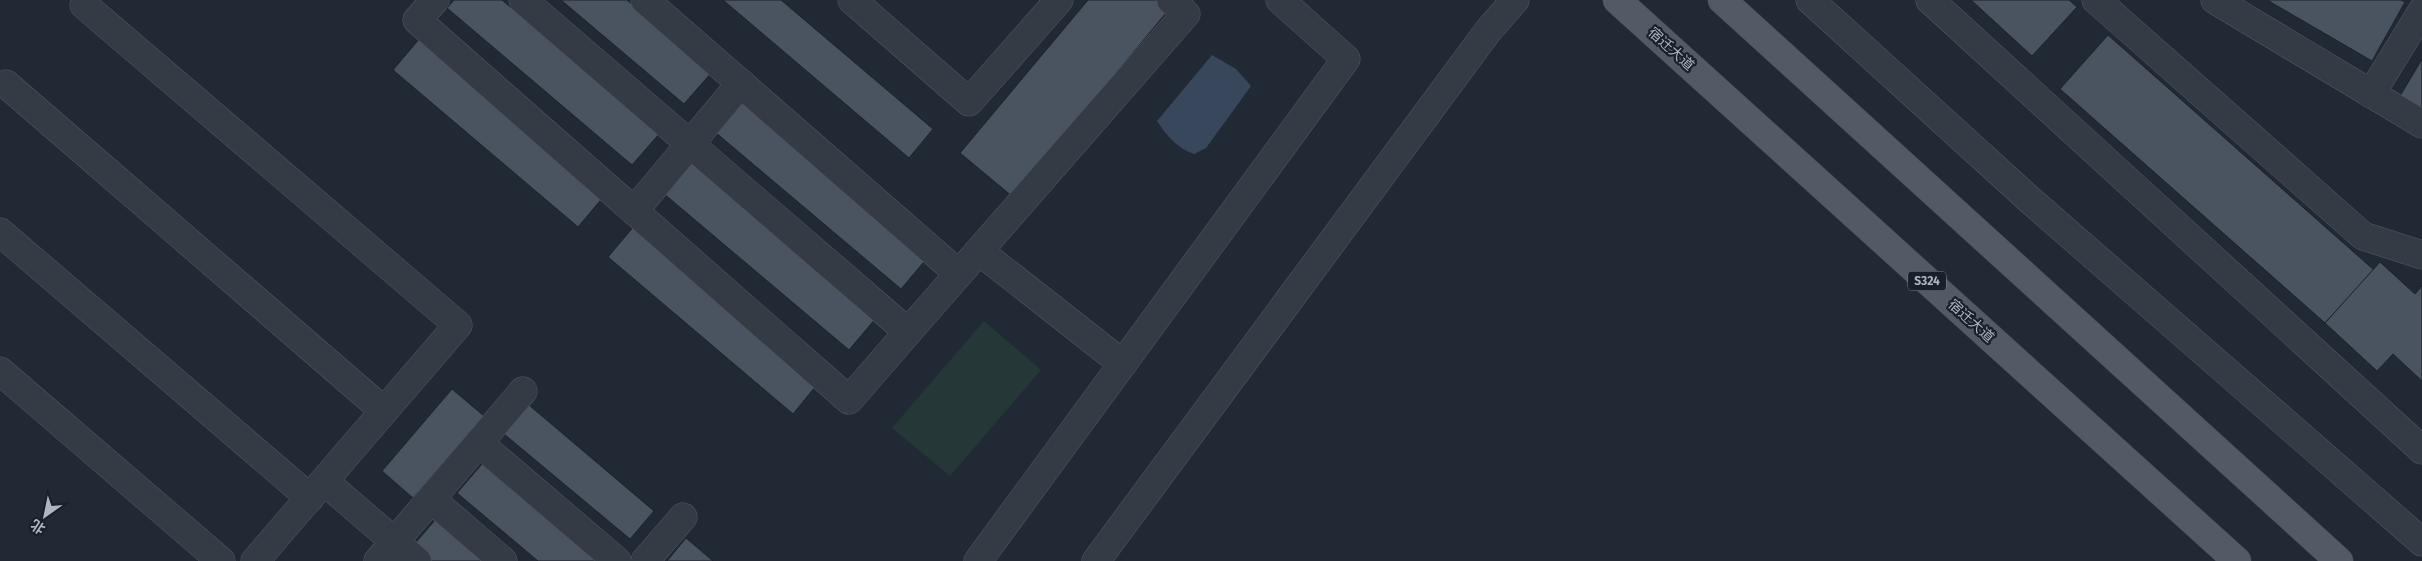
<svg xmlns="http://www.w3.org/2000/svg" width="2422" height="561" viewBox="0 0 2422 561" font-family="'Fira Sans','Noto Sans SC',sans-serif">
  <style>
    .green { fill: #263737 }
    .water { fill: #38475c }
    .building { fill: #4a5360; stroke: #1c222b }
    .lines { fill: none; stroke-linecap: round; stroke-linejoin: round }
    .minor-casing { stroke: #525963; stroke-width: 29 }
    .major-casing { stroke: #3e444f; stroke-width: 29 }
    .minor { stroke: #353b45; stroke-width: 28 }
    .major { stroke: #525a65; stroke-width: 28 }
    .labels { text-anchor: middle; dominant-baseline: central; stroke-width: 4.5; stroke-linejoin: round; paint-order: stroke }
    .shield { fill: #1a2029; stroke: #828994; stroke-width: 1 }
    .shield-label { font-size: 12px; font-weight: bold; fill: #afb6c2 }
    .street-label { font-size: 14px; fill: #afb6c2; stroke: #1a2029 }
  </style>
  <rect width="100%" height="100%" fill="#212934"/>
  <!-- green -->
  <polygon class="green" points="984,321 1041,370 950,476 892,428"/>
  <!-- water -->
  <path class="water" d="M1212,55L1236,69L1251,86L1206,148L1194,154C1177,148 1167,136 1157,121Z"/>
  <!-- building -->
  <g class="building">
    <polygon points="454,0 502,0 660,133 632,165 447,8"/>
    <polygon points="561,0 627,0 712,72 684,104"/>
    <polygon points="723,0 781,0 933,129 909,158"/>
    <polygon points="1088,0 1163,0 1171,7 1013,197 960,153"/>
    <polygon points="1971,0 2069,0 2077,7 2032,56"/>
    <polygon points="2267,0 2401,0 2405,2 2372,61"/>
    <polygon points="2108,35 2374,270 2325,323 2060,89"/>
    <polygon points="420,38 605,195 578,227 393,70"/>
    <polygon points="2422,59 2422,109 2400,96"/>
    <polygon points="743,100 928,257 901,289 715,132"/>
    <polygon points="691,161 876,318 849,350 663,193"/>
    <polygon points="635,225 820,381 793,414 608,257"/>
    <polygon points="2380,262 2415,294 2422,286 2422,381 2393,354 2377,371 2325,323"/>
    <polygon points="452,389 484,416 413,498 382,471"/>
    <polygon points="529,405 654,511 630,539 504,434"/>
    <polygon points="482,464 596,561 538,561 457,493"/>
    <polygon points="436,519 486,561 429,561 412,547"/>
    <polygon points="686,538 713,561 667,561"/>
  </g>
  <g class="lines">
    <!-- minor casing -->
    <g class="minor-casing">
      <g id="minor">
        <polyline points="435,0 417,20 849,400 908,332"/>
        <polyline points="523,0 908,332 1186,14 1171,0"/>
        <polyline points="645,0 959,274"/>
        <polyline points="852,0 969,102 1059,0"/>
        <polyline points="1810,0 2030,200 2422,542"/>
        <polyline points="1930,0 2422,450"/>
        <polyline points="2096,0 2363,236 2422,255"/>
        <polyline points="2215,0 2422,124"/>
        <polyline points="84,5 458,325 255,561"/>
        <polyline points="6,84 384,411"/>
        <polyline points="2371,94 2422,11"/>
        <polyline points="634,211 741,83"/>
        <polyline points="0,232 310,498"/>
        <polyline points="979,251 1123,364"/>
        <polyline points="0,371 221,561"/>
        <polyline points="479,443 617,561"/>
        <polyline points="324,481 417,561"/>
        <polyline points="431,499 503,561"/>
        <polyline points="378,561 523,391"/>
        <polyline points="645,561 683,517"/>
        <polyline points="978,561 1346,59 1280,0"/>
        <polyline points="1096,561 1488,31 1515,0"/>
      </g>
    </g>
    <!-- major casing -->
    <g class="major-casing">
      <g id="major">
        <polyline points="1617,0 2237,561"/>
        <polyline points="1722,0 2339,561"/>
      </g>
    </g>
    <!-- minor -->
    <use href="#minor" class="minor"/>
    <!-- major -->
    <use href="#major" class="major"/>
  </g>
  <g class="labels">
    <!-- shield labels -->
    <rect class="shield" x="1908" y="271.5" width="38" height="19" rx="4"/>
    <g class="shield-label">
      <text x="1927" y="281">S324</text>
    </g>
    <!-- street labels -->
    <g class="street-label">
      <text transform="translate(1671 49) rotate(42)">宿迁大道</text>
      <text transform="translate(1971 321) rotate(42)">宿迁大道</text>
    </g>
  </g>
  <!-- north arrow -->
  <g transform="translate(45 516) rotate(213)" stroke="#1a2029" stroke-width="4" paint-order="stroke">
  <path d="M0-4L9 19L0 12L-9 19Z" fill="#afb6c2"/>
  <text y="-8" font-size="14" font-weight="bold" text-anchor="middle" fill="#afb6c2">北</text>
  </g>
</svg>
